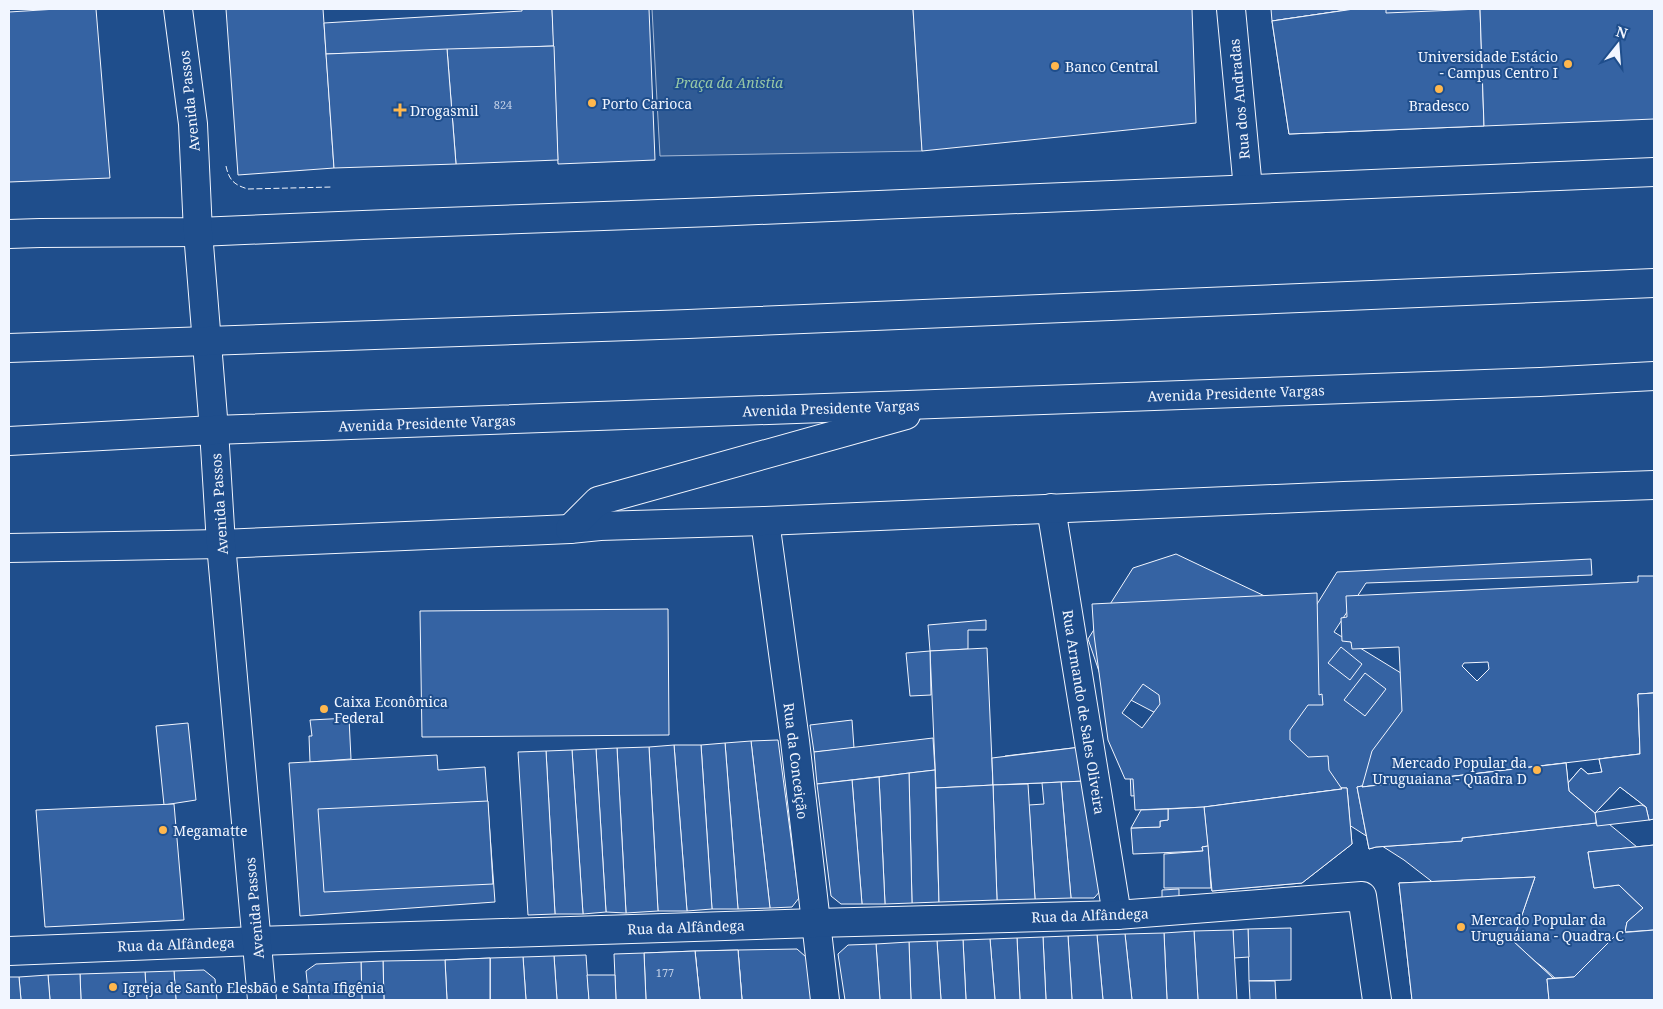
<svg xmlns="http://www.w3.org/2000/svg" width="1663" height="1009" viewBox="0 0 1663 1009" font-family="'Noto Serif',serif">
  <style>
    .green { fill: #305b95; stroke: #a8bbd7 }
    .building { fill: #3563a3; stroke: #f2f6ff; fill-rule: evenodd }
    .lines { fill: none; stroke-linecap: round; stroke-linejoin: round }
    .street-casing { stroke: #f2f6ff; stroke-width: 30 }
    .secondary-casing { stroke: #f2f6ff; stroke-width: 30 }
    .primary-casing { stroke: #f2f6ff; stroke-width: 30 }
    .street { stroke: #1f4e8c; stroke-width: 28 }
    .secondary { stroke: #1f4e8c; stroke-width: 28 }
    .primary { stroke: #1f4e8c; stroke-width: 28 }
    .fence { stroke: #f2f6ff; stroke-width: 1; stroke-dasharray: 6 2.5; stroke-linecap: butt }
    .poi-dot { fill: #ffb74d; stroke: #1f4e8c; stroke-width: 2 }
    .labels { text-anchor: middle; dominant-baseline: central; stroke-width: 4; stroke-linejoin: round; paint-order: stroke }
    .number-label { font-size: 11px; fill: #c3d1e8 }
    .poi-label { font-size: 14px; fill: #f2f6ff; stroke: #1f4e8c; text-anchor: start }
    .park-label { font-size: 14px; font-style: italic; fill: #97c8a6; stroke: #1f4e8c }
    .street-label { font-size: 14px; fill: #f2f6ff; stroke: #1f4e8c }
  </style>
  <rect width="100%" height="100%" fill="#1f4e8c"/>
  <!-- green -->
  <polygon class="green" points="652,9 913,9 922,151 660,156"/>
  <!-- building -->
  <g class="building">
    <polygon points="57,9 96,9 110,178 9,182 9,12"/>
    <polygon points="226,9 323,9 334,168 238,175"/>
    <polygon points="522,9 552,9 554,46 326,54 324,23 522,11"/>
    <polygon points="552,9 649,9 655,160 558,164"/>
    <polygon points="913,9 1192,9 1196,123 922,151"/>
    <polygon points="1271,9 1354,9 1272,21"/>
    <polygon points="1354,9 1480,9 1484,126 1289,134 1272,21"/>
    <polygon points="1354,9 1386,9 1386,13 1480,9 1484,126 1289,134 1272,21"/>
    <polygon points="1480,9 1654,9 1654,119 1484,126"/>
    <polygon points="554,46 558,160 456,164 447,49"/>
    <polygon points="447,49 456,164 334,168 326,54"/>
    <polygon points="1176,554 1309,617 1337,572 1591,559 1592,575 1366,583 1334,632 1427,689 1581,801 1654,861 1654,1000 1579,1000 1545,969 1404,860 1285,784 1131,796 1130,771 1253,764 1104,686 1088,639 1133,568"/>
    <path d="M1638,576H1654V693L1638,694L1640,754L1362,787L1372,751L1402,711L1399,647L1352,649L1351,642L1342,641L1341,618L1347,617L1346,596L1638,582ZM1488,662L1489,669L1477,681L1462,666L1464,663Z"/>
    <path d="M1317,593L1319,695L1322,694L1323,705H1308L1290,730V740L1308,757L1328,756L1329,770L1342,789L1206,807L1135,810L1133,779H1125L1108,740L1094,635L1092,604ZM1143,684L1159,695L1160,704L1142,728L1122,713Z"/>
    <polygon points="668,609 669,735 422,737 420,611"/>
    <polygon points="986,620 986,630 968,630 968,649 930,651 928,625"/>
    <polygon points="1341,647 1362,664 1350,680 1328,663"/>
    <polygon points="987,648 993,785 936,788 930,651"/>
    <polygon points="930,651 931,695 910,696 906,653"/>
    <polygon points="1365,673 1386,689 1365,716 1344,700"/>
    <polygon points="1654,693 1654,819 1649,820 1646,807 1620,787 1595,813 1596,823 1462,838 1462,841 1376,847 1369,849 1357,787 1362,786 1362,787 1566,763 1568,783 1581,768 1588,774 1602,772 1599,759 1640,754 1638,694"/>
    <polygon points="1654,693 1654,819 1649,820 1646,807 1620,787 1595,813 1569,791 1568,783 1581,768 1588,774 1602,772 1599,759 1640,754 1638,694"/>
    <polygon points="349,718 351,759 310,762 309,736 312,736 310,720"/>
    <polygon points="852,720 854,748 814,752 810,725"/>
    <polygon points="188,723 196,800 164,805 156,726"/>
    <polygon points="933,738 935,770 817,784 814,752"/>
    <polygon points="778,740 799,898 792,907 770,908 751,741"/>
    <polygon points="751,741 770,908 738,909 725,743"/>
    <polygon points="725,743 738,909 712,909 701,745"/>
    <polygon points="674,745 701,745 712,909 687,911"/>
    <polygon points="674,745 687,911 658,911 649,747"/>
    <polygon points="649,747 658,911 626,913 617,748"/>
    <polygon points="1081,747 1086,781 993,785 993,773 1006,773 1005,756"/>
    <polygon points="1081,747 1086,781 993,785 992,758"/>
    <polygon points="617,748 626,913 606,912 596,749"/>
    <polygon points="596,749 606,912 583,914 572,750"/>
    <polygon points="572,750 583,914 555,914 546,751"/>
    <polygon points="546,751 555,914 528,915 518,752"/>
    <polygon points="437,755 438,770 485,767 495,902 300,916 289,763"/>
    <polygon points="1566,763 1569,791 1596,814 1596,823 1462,838 1462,841 1376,847 1369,849 1357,787 1362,786 1362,787"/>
    <polygon points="935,770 939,902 912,903 909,773"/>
    <polygon points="909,773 912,903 885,904 879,777"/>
    <polygon points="879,777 885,904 862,904 852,780"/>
    <polygon points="852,780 862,904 841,904 831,896 817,784"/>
    <polygon points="1086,781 1103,888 1094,898 1071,898 1061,782"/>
    <polygon points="1061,782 1071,898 1035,899 1029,805 1044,804 1042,783"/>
    <polygon points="1028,784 1035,899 997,900 993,785"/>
    <polygon points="993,785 997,900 939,902 936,788"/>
    <polygon points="1341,788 1347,788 1352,844 1302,883 1212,891 1204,807 1342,789"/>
    <polygon points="1341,788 1347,788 1352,844 1302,883 1212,891 1204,807 1342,789"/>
    <polygon points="488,801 493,884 324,892 318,809"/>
    <polygon points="174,804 184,920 45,927 36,810"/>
    <polygon points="1642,805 1646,807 1649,820 1597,826 1595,813 1597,812"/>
    <polygon points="1204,807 1208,846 1202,847 1203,851 1133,854 1131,828 1160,827 1160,821 1168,820 1168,809"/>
    <polygon points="1168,809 1168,820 1160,821 1160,827 1131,828 1141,810"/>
    <polygon points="1654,845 1654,1000 1412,1000 1399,883 1535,877 1513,941 1553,978 1574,977 1618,933 1625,932 1627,922 1643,908 1619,885 1594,888 1588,852"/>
    <polygon points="1654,845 1654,930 1625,932 1627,922 1643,908 1619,885 1594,888 1588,852"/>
    <polygon points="1208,846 1211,888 1164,888 1164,854 1203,851 1202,847"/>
    <polygon points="1535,877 1513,941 1553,978 1547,979 1549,1000 1412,1000 1399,883"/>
    <polygon points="1179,889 1179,900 1162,901 1162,890"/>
    <polygon points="1291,928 1291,980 1249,981 1248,929"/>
    <polygon points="1248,929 1249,957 1234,958 1233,930"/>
    <polygon points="1233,930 1237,1000 1198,1000 1194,931"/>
    <polygon points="1654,930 1654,1000 1549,1000 1547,979 1574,977 1618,933"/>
    <polygon points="1194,931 1198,1000 1167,1000 1164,933"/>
    <polygon points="1164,933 1167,1000 1132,1000 1125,934"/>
    <polygon points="1125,934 1132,1000 1103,1000 1097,935"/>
    <polygon points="1097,935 1103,1000 1072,1000 1068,936"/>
    <polygon points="1068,936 1072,1000 1046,1000 1043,937"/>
    <polygon points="1043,937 1046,1000 1020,1000 1017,938"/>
    <polygon points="1017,938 1020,1000 995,1000 990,939"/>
    <polygon points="990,939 995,1000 966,1000 963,940"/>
    <polygon points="963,940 966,1000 941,1000 937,941"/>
    <polygon points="937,941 941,1000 911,1000 909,942"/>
    <polygon points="909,942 911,1000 880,1000 876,944"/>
    <polygon points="876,944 880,1000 845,1000 838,954 848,945"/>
    <polygon points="797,949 806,957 812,1000 742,1000 738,950"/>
    <polygon points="738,950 742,1000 700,1000 695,951"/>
    <polygon points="738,950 742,1000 700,1000 695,951"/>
    <polygon points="695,951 700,1000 646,1000 644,953"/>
    <polygon points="695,951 700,1000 646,1000 644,953"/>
    <polygon points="644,953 646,1000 616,1000 614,954"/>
    <polygon points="586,955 589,1000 557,1000 554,956"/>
    <polygon points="554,956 557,1000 526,1000 523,957"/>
    <polygon points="523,957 526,1000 490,1000 490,958"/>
    <polygon points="490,958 490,1000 447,1000 445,960"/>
    <polygon points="490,958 490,1000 447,1000 445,960"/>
    <polygon points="445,960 447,1000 384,1000 383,961"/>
    <polygon points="383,961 384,1000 362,1000 361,962"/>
    <polygon points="361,962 362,1000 309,1000 306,971 316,964"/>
    <polygon points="204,970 215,979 217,1000 176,1000 174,971"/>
    <polygon points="174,971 176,1000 147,1000 145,972"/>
    <polygon points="145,972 147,1000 81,1000 80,974"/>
    <polygon points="80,974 81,1000 50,1000 48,975"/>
    <polygon points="48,975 50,1000 21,1000 19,977"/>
    <polygon points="587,975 615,975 616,1000 589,1000"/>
    <polygon points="9,977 19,977 21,1000 9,1000"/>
    <polygon points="1249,981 1275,981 1276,1000 1250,1000"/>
  </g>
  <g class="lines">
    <!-- street casing -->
    <g class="street-casing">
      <g id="street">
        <polyline points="1231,9 1248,189"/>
        <polyline points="1051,508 1117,915"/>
        <polyline points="765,521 795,741 825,1000"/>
        <polyline points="9,951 257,941 816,923 1117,915 1362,896 1377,1000"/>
      </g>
    </g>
    <!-- secondary casing -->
    <g class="secondary-casing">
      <g id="secondary">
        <polyline points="9,234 40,233 198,232 363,225 713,212 1654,172"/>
        <polyline points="9,548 221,544 570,529 600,526 765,521 1344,496 1654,485"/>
      </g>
    </g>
    <!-- primary casing -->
    <g class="primary-casing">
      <g id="primary">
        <polyline points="178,9 193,124 198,232 214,430 221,544 262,1000"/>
        <polyline points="9,348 688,324 1654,283"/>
        <polyline points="9,441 214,430 1540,382 1654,376"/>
        <polyline points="570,529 598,501 906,415"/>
      </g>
    </g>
    <!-- street -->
    <use href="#street" class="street"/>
    <!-- secondary -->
    <use href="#secondary" class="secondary"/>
    <!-- primary -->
    <use href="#primary" class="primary"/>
    <!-- fence -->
    <path class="fence" d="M226,166C229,180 234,185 248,189L332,187"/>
  </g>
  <!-- markers -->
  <g class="poi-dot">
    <circle cx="1568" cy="64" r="5"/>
    <circle cx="1055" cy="66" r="5"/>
    <circle cx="1439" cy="89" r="5"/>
    <circle cx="592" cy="103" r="5"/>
    <path d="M397.5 102.5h5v5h5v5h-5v5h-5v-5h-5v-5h5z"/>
    <circle cx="324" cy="709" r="5"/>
    <circle cx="1537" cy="770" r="5"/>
    <circle cx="163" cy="830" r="5"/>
    <circle cx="1461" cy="927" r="5"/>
    <circle cx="113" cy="987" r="5"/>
  </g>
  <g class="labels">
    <!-- number labels -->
    <g class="number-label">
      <text x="503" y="104">824</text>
      <text x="665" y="972">177</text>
    </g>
    <!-- poi labels -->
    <g class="poi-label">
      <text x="1558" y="56" text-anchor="end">Universidade Estácio<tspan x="1558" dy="16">- Campus Centro I</tspan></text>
      <text x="1065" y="66">Banco Central</text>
      <text x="602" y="103">Porto Carioca</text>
      <text x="1439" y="105" text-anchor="middle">Bradesco</text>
      <text x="410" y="110">Drogasmil</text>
      <text x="334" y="701">Caixa Econômica<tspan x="334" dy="16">Federal</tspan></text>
      <text x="1527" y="762" text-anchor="end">Mercado Popular da<tspan x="1527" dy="16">Uruguaiana - Quadra D</tspan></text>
      <text x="173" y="830">Megamatte</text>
      <text x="1471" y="919">Mercado Popular da<tspan x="1471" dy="16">Uruguaiana - Quadra C</tspan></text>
      <text x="123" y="987">Igreja de Santo Elesbão e Santa Ifigênia</text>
    </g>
    <!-- park labels -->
    <g class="park-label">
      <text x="729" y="82">Praça da Anistia</text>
    </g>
    <!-- street labels -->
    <g class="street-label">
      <text transform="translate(1239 99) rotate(-95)">Rua dos Andradas</text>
      <text transform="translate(189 101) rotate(-96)">Avenida Passos</text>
      <text transform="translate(1236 393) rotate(-2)">Avenida Presidente Vargas</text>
      <text transform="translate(831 408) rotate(-2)">Avenida Presidente Vargas</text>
      <text transform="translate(427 423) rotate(-2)">Avenida Presidente Vargas</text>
      <text transform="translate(219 504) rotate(-94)">Avenida Passos</text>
      <text transform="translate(1084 712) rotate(81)">Rua Armando de Sales Oliveira</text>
      <text transform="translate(796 761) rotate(83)">Rua da Conceição</text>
      <text transform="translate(254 908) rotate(-95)">Avenida Passos</text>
      <text transform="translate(1090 915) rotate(-2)">Rua da Alfândega</text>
      <text transform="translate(686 927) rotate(-2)">Rua da Alfândega</text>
      <text transform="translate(176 944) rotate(-2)">Rua da Alfândega</text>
    </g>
  </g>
  <!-- border -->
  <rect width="1663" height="1009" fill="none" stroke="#f2f6ff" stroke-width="20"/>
  <!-- north arrow -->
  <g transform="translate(1618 45) rotate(17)" stroke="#1f4e8c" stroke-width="4" paint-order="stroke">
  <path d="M0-4L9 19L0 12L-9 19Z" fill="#f2f6ff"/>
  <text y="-8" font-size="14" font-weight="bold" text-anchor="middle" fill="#f2f6ff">N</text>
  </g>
</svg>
